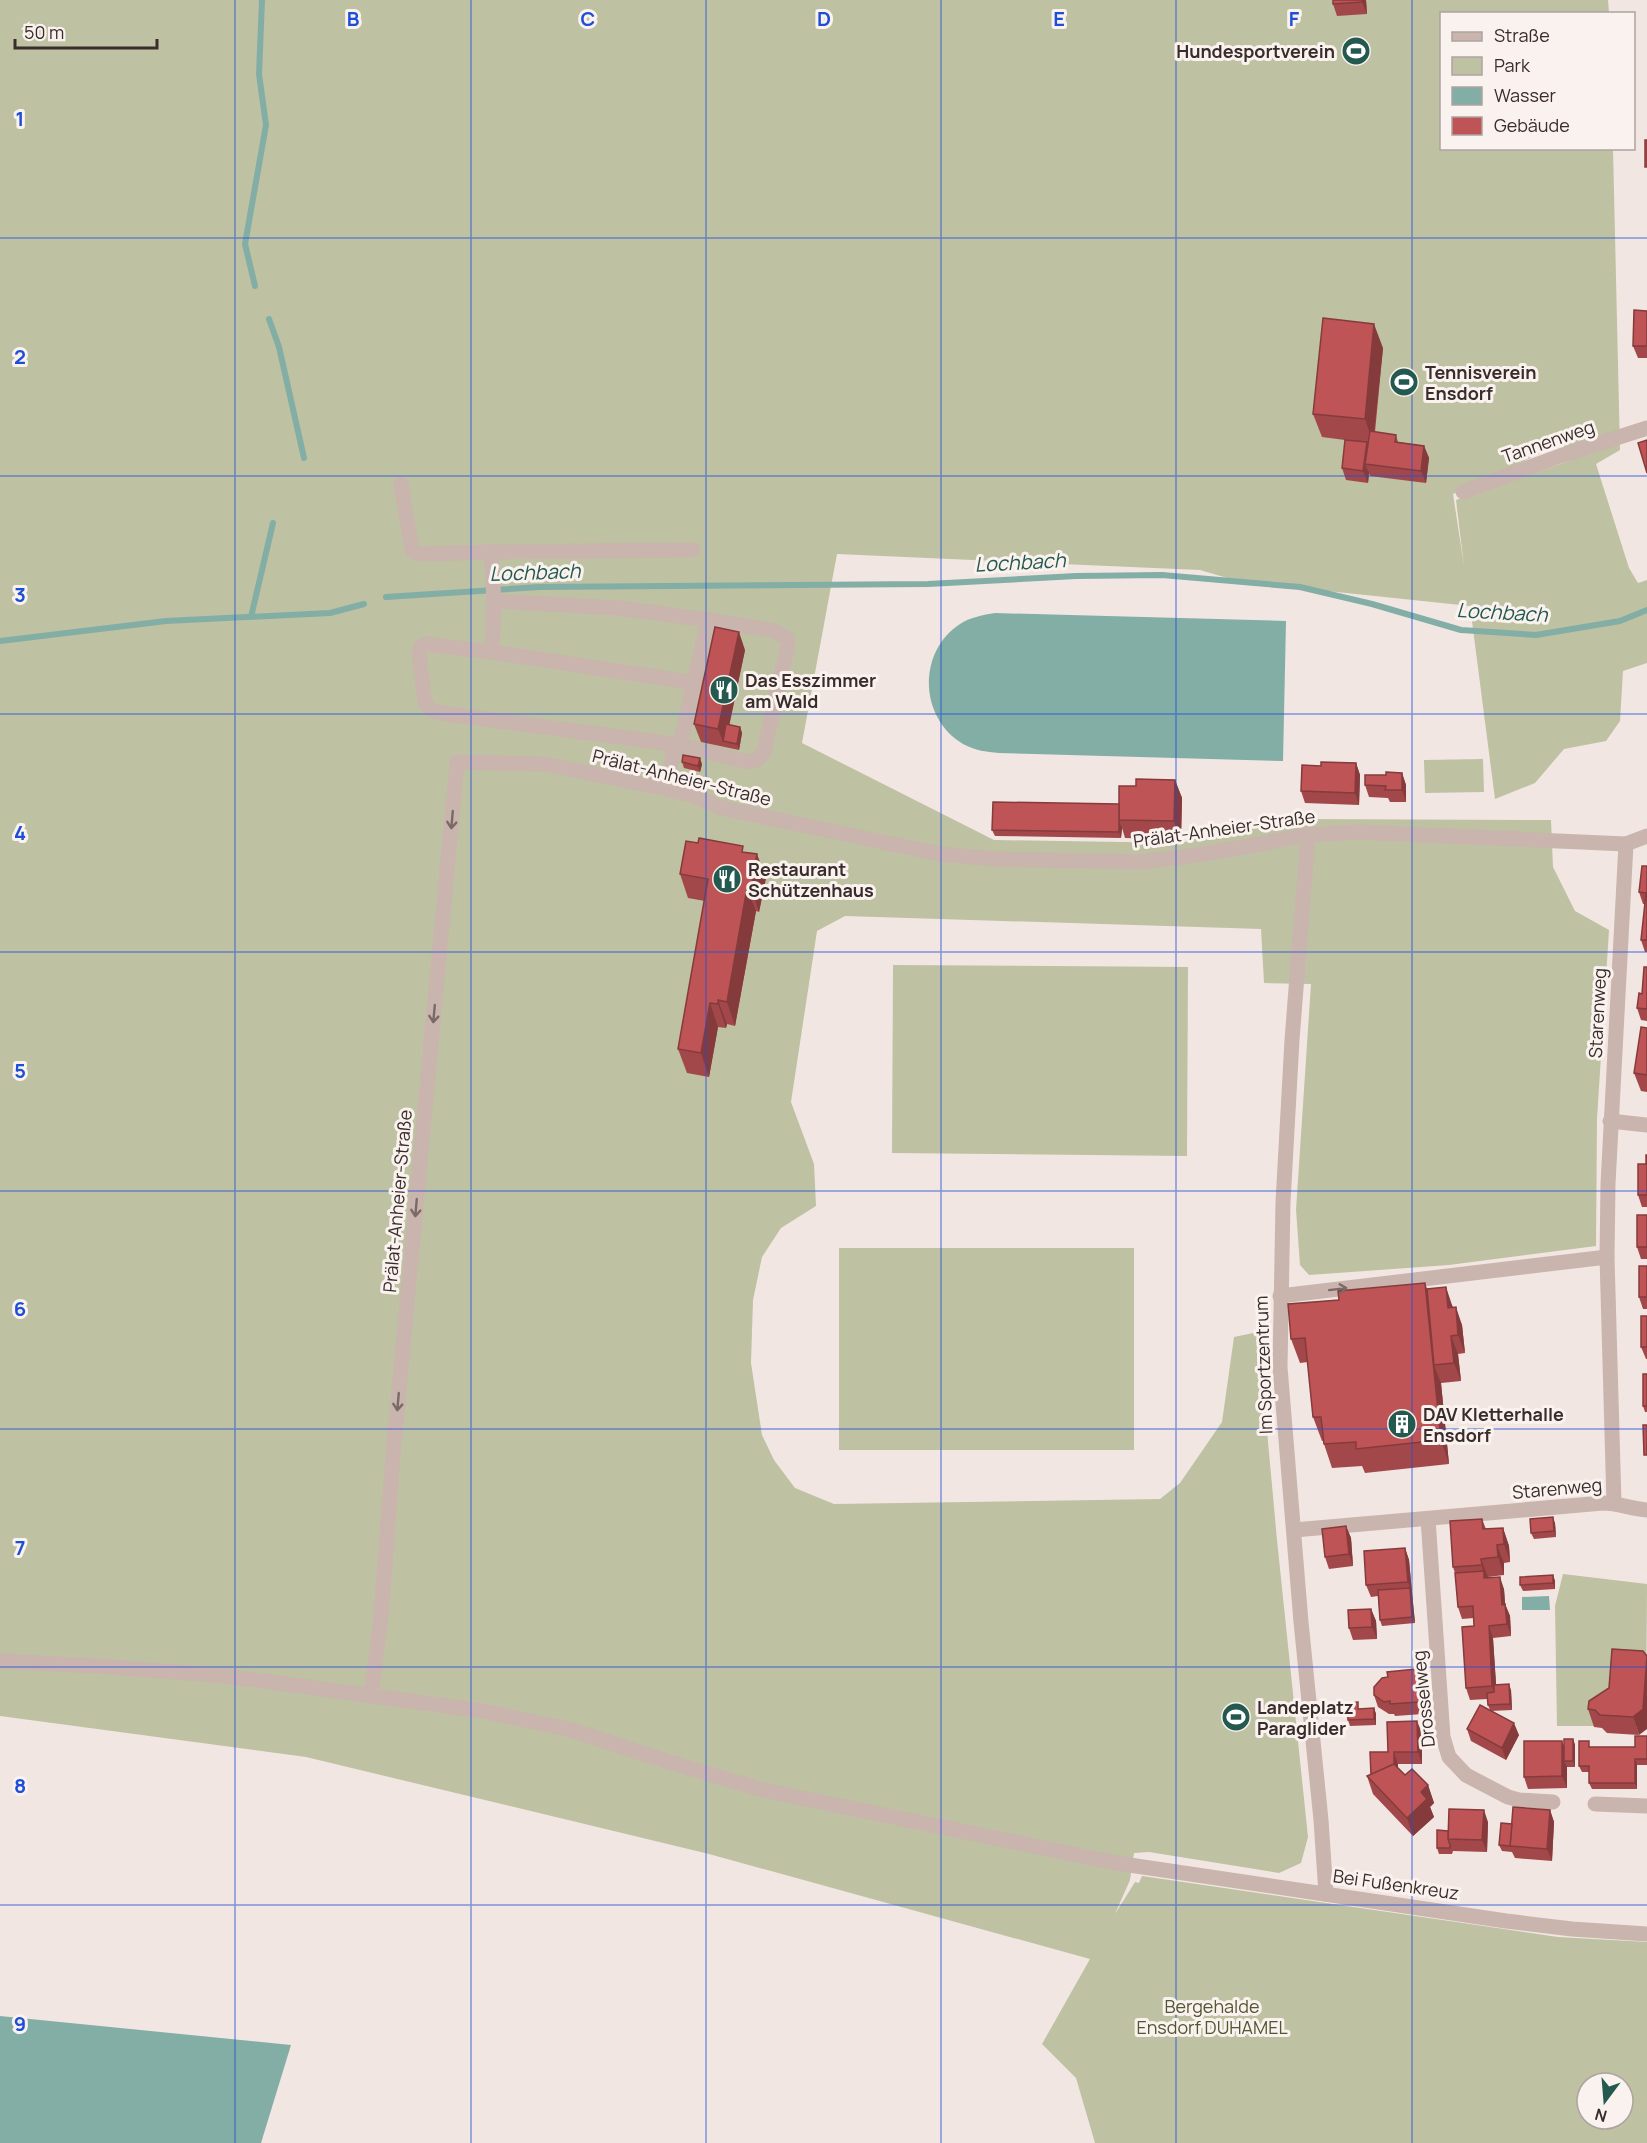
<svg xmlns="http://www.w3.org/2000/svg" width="1647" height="2143" viewBox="0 0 1647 2143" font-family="Manrope,sans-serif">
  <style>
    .green { fill: #bec1a2; fill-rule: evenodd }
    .water { fill: #83aea5 }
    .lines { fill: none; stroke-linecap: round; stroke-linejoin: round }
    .stream { stroke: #83aea5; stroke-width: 6 }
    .minor { stroke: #cab4ae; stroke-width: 15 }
    .wall { fill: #a3484a }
    .shaded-wall { fill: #853b3c }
    .building { fill: #be5456; stroke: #853b3c; stroke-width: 1.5 }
    .oneway { stroke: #7a6a66 }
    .grid { fill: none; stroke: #1d4ed8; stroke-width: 1.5; stroke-opacity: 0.55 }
    .labels { text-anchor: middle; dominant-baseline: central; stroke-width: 6; stroke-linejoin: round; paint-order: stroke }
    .poi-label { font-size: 18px; font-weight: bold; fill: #392d2c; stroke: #faf2ee; text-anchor: start }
    .street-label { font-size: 18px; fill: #392d2c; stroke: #faf2ee }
    .park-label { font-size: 18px; fill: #525631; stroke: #faf2ee }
    .water-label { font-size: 20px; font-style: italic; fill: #24594f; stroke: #faf2ee }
    .grid-label { font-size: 20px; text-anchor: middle; font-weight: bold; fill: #1d4ed8; stroke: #faf2ee; stroke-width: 6; stroke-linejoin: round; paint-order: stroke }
  </style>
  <rect width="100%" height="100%" fill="#f2e6e2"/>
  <!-- green -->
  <g class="green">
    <path d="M0,0H1608L1609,13L1442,14V148L1613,149L1620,450L1596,464L1629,568L1638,583L1647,580V663L1623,671L1620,721L1606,741L1564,749L1535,783L1495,799L1470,606L1241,582L1200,570L837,554L802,743L994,840L1181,843L1236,827L1300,819L1551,820L1553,867L1575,911L1609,930L1597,1119L1596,1246L1449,1265L1309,1275L1300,1265L1296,1210L1311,984L1264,983L1261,929L845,916L817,931L791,1102L814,1164L816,1206L781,1228L762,1257L753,1300L751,1363L762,1435L774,1460L795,1488L834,1504L1160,1499L1180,1483L1222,1422L1234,1337L1258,1332L1277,1540L1308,1837L1301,1863L1279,1873L1149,1852L1134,1853L1130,1880L1115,1914L1135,1882L1139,1883L1142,1876L1558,1937L1647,1942V2143H1095L1076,2078L1042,2044L1090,1959L709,1854L306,1757L0,1716ZM1563,443L1569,461L1456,500L1464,566L1453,494ZM1587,2083H1623V2119H1587Z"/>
    <polygon points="1483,759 1484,792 1425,793 1424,760"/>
    <polygon points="893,965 1188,967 1187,1156 892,1153"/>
    <rect x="839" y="1248" width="295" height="202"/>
    <polygon points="1563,1574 1647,1584 1646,1726 1557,1726 1555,1606"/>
  </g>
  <!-- water -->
  <g class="water">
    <path d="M995,613L1286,621L1283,761L999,753C986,752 974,750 963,744C919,718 917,652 960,624C971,617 983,615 995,613Z"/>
    <polygon points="1549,1596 1550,1610 1522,1610 1522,1597"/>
    <polygon points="0,2016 291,2045 261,2143 0,2143"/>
  </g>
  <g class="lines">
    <!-- stream -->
    <g class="stream">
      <polyline points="255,286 245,244 266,125 259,74 262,0"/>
      <polyline points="269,319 279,347 304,458"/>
      <polyline points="386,597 539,587 928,584 1076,576 1162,575 1300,587 1372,604 1461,630 1536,635 1620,621 1647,610"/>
      <polyline points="251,617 273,523"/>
      <polyline points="0,641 166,621 330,613 364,604"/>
    </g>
    <!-- minor -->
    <g class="minor">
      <polyline points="401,484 412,551 419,554 491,552"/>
      <polyline points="1463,492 1560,456 1647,428"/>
      <polyline points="494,601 491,552 693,550"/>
      <path d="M492,652L425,644L420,647L419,653L425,702L430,709L440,713L680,745L748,762C756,761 760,759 764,751L788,644L787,638L771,630L708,620"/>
      <polyline points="667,789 673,755 680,745 708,620 619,608 494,601 492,652 695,683"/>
      <polyline points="1308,835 1292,1040 1283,1202 1280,1367 1301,1622 1321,1820 1326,1894"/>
      <polyline points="1610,1121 1647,1125"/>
      <polyline points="1280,1296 1607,1257"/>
      <polyline points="1614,1503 1607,1257 1608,1184 1626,844"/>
      <polyline points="1428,1519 1443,1737 1449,1757 1466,1775 1508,1797 1519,1800 1553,1802"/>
      <path d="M1294,1530L1603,1503C1618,1503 1631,1509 1647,1510"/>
      <polyline points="0,1661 97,1666 227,1676 483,1711 568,1729 669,1762 763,1790 1116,1863 1506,1921 1572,1929 1647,1934"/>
      <polyline points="371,1696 381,1616 393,1455 457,762 544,764 667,789 694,796 722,808 826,830 940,854 996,859 1140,862 1204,854 1308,835 1357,832 1626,844 1647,836"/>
      <polyline points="1595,1804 1647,1806"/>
    </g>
  </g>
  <!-- wall -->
  <g class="wall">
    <polygon points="1333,0 1366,0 1367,14 1337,16 1333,4"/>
    <polygon points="1647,311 1647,358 1638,358 1633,346"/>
    <polygon points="1383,348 1375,432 1396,435 1398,442 1424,446 1429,458 1426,483 1370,476 1369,473 1368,483 1346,480 1342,468 1345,440 1322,437 1313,414"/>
    <polygon points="745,650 729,725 740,727 742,733 739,750 701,742 694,724"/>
    <polygon points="682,762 702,764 700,772 684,768"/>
    <polygon points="1356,763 1360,775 1359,805 1305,803 1301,791"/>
    <polygon points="1402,773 1406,785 1406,802 1390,802 1388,798 1369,797 1365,785 1386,775"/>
    <polygon points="1175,780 1182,798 1181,839 1125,838 1122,828 1121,838 995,836 992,830 1119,804 1136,786"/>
    <polygon points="745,852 766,878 759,912 756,911 735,1026 727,1024 726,1028 718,1027 709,1077 687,1073 678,1049 705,901 688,898 680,874"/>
    <polygon points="1647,866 1647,952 1645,952 1641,940 1645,904 1643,904 1639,892"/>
    <polygon points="1647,967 1647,1021 1641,1020 1637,1008 1642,994"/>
    <polygon points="1647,1028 1647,1092 1641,1091 1634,1073"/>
    <polygon points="1647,1155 1647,1207 1642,1207 1638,1195 1646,1164"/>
    <polygon points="1647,1215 1647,1259 1641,1259 1637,1247"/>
    <polygon points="1647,1266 1647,1309 1643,1309 1639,1297"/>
    <polygon points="1427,1289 1452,1305 1462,1325 1465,1353 1458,1354 1461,1381 1441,1383 1449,1464 1365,1473 1362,1466 1332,1468 1323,1441 1322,1441 1313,1417 1308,1362 1300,1363 1291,1339 1339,1300"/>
    <polygon points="1647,1316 1647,1359 1646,1359 1641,1347"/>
    <polygon points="1647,1374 1647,1412 1645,1412 1643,1406"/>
    <polygon points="1482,1519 1486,1529 1503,1528 1509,1546 1510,1562 1504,1563 1504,1575 1488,1577 1504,1589 1505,1604 1510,1616 1511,1636 1493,1638 1496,1685 1511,1690 1512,1710 1491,1711 1519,1735 1506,1760 1471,1741 1467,1729 1490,1710 1488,1705 1487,1699 1470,1700 1466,1688 1474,1626 1474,1618 1462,1619 1458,1607 1455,1573 1453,1567"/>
    <polygon points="1555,1523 1556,1537 1534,1539 1531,1533"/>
    <polygon points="1346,1526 1351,1538 1353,1566 1329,1569 1325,1557"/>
    <polygon points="1405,1548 1409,1560 1415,1623 1382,1626 1380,1620 1378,1596 1371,1597 1366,1585"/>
    <polygon points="1553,1575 1555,1581 1555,1589 1523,1591 1520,1585"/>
    <polygon points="1371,1609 1376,1621 1377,1639 1353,1640 1349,1628"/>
    <polygon points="1612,1649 1639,1735 1607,1733 1602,1728 1594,1727 1588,1709 1609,1688"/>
    <polygon points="1420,1681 1423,1714 1395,1716 1394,1714 1389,1714 1378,1707 1374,1695"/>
    <polygon points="1374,1708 1376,1714 1376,1725 1350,1726 1348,1720 1360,1709"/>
    <polygon points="1422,1733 1422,1764 1398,1764 1398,1768 1405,1775 1428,1785 1434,1803 1430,1807 1434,1817 1413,1836 1373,1794 1367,1776 1371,1775 1388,1752"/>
    <polygon points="1647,1737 1647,1765 1637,1765 1637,1789 1592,1789 1589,1783 1589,1772 1582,1772 1579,1766 1592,1747 1635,1747"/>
    <polygon points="1573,1739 1575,1745 1575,1767 1567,1767 1567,1788 1528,1789 1524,1777 1564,1747"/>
    <polygon points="1550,1810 1554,1822 1552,1861 1515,1858 1512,1852 1502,1851 1499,1845"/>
    <polygon points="1488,1822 1487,1852 1453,1851 1452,1854 1439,1854 1437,1848 1448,1831"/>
  </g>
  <!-- shaded-wall -->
  <g class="shaded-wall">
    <polygon points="1362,0 1366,0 1367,14 1362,2"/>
    <polygon points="1374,324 1383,348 1373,443 1365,419"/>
    <polygon points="1367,442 1371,454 1365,464 1369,473 1368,483 1363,471"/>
    <polygon points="1424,446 1429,458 1426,483 1421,471"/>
    <polygon points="739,632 745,650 726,741 723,741 718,729"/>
    <polygon points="740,727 742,733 739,750 737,744"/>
    <polygon points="700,758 702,764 700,772 698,766"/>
    <polygon points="1356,763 1360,775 1359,805 1355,793"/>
    <polygon points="1402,773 1406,785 1406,802 1402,790"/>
    <polygon points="1175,780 1182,798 1181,839 1174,821"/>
    <polygon points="1119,822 1122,828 1121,838 1119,832"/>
    <polygon points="757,854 766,878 759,912 751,888"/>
    <polygon points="747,888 756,911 735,1026 727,1002"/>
    <polygon points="718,1000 727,1024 726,1028 718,1004"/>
    <polygon points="710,1003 718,1027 709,1077 701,1053"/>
    <polygon points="1425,1283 1433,1307 1434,1365 1441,1383 1449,1464 1441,1440"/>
    <polygon points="1446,1287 1452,1305 1455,1326 1448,1308"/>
    <polygon points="1456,1307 1462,1325 1465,1353 1458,1335"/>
    <polygon points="1451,1336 1458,1354 1461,1381 1454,1363"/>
    <polygon points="1553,1517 1555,1523 1556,1537 1554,1531"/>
    <polygon points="1346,1526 1351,1538 1353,1566 1349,1554"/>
    <polygon points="1503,1528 1509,1546 1510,1562 1504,1544"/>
    <polygon points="1497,1545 1504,1563 1504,1575 1498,1557"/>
    <polygon points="1405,1548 1409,1560 1412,1594 1408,1582"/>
    <polygon points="1481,1559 1488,1577 1489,1590 1484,1578"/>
    <polygon points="1553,1575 1555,1581 1555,1589 1553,1583"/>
    <polygon points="1500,1577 1504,1589 1506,1617 1502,1605"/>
    <polygon points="1410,1588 1412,1594 1415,1623 1412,1617"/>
    <polygon points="1505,1604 1510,1616 1511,1636 1507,1624"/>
    <polygon points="1371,1609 1376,1621 1377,1639 1372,1627"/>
    <polygon points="1489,1626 1493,1638 1497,1698 1492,1686"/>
    <polygon points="1647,1656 1647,1729 1639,1735 1633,1717"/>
    <polygon points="1416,1669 1420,1681 1423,1714 1419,1702"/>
    <polygon points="1509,1684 1511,1690 1512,1710 1510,1704"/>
    <polygon points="1374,1708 1376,1714 1376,1725 1374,1719"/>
    <polygon points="1417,1721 1422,1733 1422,1764 1418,1752"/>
    <polygon points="1514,1723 1519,1735 1506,1760 1502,1748"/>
    <polygon points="1573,1739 1575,1745 1575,1767 1573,1761"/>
    <polygon points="1562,1741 1567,1753 1564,1761 1567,1767 1567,1788 1562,1776"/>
    <polygon points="1394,1752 1398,1764 1398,1784 1394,1772"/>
    <polygon points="1635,1759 1637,1765 1637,1789 1635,1783"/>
    <polygon points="1428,1785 1434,1803 1430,1807 1434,1817 1413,1836 1407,1818 1421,1792"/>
    <polygon points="1484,1810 1488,1822 1487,1852 1482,1840"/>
    <polygon points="1550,1810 1554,1822 1552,1861 1547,1849"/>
  </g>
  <!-- building -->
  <g class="building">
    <polygon points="1333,0 1362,0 1362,2 1333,4"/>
    <rect x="1645" y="140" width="2" height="27"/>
    <polygon points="1634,310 1647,311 1647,346 1633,346"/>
    <polygon points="1323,318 1374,324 1365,419 1313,414"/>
    <polygon points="1370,431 1396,435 1395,442 1424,446 1421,471 1365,464"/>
    <polygon points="1345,440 1367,442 1363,471 1342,468"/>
    <polygon points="1647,440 1647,473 1638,443"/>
    <polygon points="715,627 739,632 718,729 694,724"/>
    <polygon points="726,724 740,727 737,744 723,741"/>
    <polygon points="683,755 700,758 698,766 682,762"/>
    <polygon points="1321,762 1356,763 1355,793 1301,791 1302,765 1321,766"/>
    <polygon points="1386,772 1402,773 1402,790 1385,790 1386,786 1365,785 1365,775 1386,775"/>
    <polygon points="1136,779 1175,780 1174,821 1119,820 1119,786 1136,786"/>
    <polygon points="993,802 1119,804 1119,832 992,830"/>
    <polygon points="699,838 743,846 742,852 757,854 751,888 747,888 727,1002 718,1000 718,1004 710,1003 701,1053 678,1049 708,879 680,874 686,841 698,843"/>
    <polygon points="1642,866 1647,866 1647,940 1641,940 1646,893 1639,892"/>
    <polygon points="1644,967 1647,967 1647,1009 1637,1008 1639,993 1642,994"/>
    <polygon points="1641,1027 1647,1028 1647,1075 1634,1073"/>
    <polygon points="1646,1155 1647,1155 1647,1195 1638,1195 1638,1164 1646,1164"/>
    <rect x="1637" y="1215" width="10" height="32"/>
    <rect x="1639" y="1266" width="8" height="31"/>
    <polygon points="1425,1283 1441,1440 1356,1449 1356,1442 1324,1444 1321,1417 1313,1417 1305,1338 1291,1339 1288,1304 1339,1300 1338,1291"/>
    <polygon points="1446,1287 1448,1308 1456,1307 1458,1335 1451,1336 1454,1363 1434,1365 1427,1289"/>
    <rect x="1641" y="1316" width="6" height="31"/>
    <rect x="1643" y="1374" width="4" height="32"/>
    <polygon points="1643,1425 1647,1425 1647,1455 1644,1455"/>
    <polygon points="1553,1517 1554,1531 1531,1533 1530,1519"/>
    <polygon points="1482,1519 1483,1529 1503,1528 1504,1544 1497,1545 1498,1557 1481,1559 1482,1565 1453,1567 1450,1521"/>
    <polygon points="1346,1526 1349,1554 1325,1557 1322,1529"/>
    <polygon points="1405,1548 1408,1582 1366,1585 1364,1551"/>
    <polygon points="1484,1571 1484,1578 1500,1577 1502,1605 1505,1604 1507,1624 1489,1626 1492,1686 1466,1688 1462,1627 1474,1626 1473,1606 1458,1607 1455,1573"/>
    <polygon points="1553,1575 1553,1583 1520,1585 1520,1577"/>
    <polygon points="1410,1588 1412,1617 1380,1620 1378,1590"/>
    <polygon points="1371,1609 1372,1627 1349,1628 1348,1610"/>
    <polygon points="1612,1649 1643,1651 1647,1656 1643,1709 1633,1717 1600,1715 1595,1710 1588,1709 1589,1701 1609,1688"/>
    <polygon points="1416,1669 1419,1702 1390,1704 1390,1701 1384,1702 1374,1695 1374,1687 1382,1678 1388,1677 1387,1672"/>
    <polygon points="1509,1684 1510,1704 1488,1705 1487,1693 1494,1692 1494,1685"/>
    <polygon points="1358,1702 1358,1709 1374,1708 1374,1719 1348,1720 1347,1703"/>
    <polygon points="1480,1705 1514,1723 1502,1748 1467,1729"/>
    <polygon points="1417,1721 1418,1752 1394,1752 1394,1765 1371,1775 1370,1752 1388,1752 1387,1722"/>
    <polygon points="1635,1736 1647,1736 1647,1759 1635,1759 1635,1783 1589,1783 1589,1766 1579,1766 1579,1741 1589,1741 1589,1747 1635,1747"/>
    <rect x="1564" y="1739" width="9" height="22"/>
    <polygon points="1524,1741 1562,1741 1562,1776 1524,1777"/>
    <polygon points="1394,1764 1405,1775 1412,1769 1428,1785 1421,1792 1427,1799 1407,1818 1367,1776"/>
    <polygon points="1513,1807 1550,1810 1547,1849 1510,1846"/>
    <polygon points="1449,1809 1484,1810 1482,1840 1448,1839"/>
    <polygon points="1501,1823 1512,1824 1510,1846 1499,1845"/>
    <polygon points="1437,1830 1448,1831 1448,1839 1450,1845 1450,1848 1437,1848"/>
  </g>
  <!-- one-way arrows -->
  <defs><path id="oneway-shaft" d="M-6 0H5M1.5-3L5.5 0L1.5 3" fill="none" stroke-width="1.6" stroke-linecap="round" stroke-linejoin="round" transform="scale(1.5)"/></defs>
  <g class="oneway">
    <use href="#oneway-shaft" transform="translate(452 820) rotate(95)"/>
    <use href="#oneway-shaft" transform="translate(434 1014) rotate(95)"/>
    <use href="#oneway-shaft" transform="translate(416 1208) rotate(95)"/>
    <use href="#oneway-shaft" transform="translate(1338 1289) rotate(-7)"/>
    <use href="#oneway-shaft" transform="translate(398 1402) rotate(95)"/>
  </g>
  <!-- grid -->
  <path class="grid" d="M235,0V2143M471,0V2143M706,0V2143M941,0V2143M1176,0V2143M1412,0V2143M0,238H1647M0,476H1647M0,714H1647M0,952H1647M0,1191H1647M0,1429H1647M0,1667H1647M0,1905H1647"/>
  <!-- icons -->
  <defs>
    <g id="stadium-disc" transform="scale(1.5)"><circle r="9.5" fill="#24594f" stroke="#faf2ee"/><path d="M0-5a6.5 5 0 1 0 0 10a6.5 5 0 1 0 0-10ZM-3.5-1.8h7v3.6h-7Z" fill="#fff"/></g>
    <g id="restaurant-disc" transform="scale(1.5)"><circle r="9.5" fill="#24594f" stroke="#faf2ee"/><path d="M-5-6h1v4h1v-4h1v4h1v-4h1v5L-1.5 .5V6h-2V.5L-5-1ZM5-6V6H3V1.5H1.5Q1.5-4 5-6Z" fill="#fff"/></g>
    <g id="building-disc" transform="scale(1.5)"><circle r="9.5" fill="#24594f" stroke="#faf2ee"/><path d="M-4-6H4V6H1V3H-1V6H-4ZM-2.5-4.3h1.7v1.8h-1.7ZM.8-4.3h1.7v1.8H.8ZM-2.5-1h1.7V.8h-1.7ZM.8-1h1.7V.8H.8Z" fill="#fff"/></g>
  </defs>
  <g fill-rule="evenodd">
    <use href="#stadium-disc" x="1356" y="51"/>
    <use href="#stadium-disc" x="1404" y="382"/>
    <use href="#restaurant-disc" x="724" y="690"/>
    <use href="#restaurant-disc" x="727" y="879"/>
    <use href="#building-disc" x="1402" y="1424"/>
    <use href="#stadium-disc" x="1236" y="1717"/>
  </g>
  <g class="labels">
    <!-- poi labels -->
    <g class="poi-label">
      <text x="1335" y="51" text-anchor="end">Hundesportverein</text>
      <text x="1425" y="372">Tennisverein<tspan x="1425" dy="21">Ensdorf</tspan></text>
      <text x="745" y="680">Das Esszimmer<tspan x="745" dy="21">am Wald</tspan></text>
      <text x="748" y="869">Restaurant<tspan x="748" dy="21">Schützenhaus</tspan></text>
      <text x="1423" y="1414">DAV Kletterhalle<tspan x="1423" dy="21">Ensdorf</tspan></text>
      <text x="1257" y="1707">Landeplatz<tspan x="1257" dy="21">Paraglider</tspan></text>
    </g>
    <!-- street labels -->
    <g class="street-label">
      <text transform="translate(1548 441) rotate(-19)">Tannenweg</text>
      <text transform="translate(682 777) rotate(14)">Prälat-Anheier-Straße</text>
      <text transform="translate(1224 828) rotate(-8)">Prälat-Anheier-Straße</text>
      <text transform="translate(1597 1013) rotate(-87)">Starenweg</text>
      <text transform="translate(397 1201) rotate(-85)">Prälat-Anheier-Straße</text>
      <text transform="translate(1263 1365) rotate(-92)">Im Sportzentrum</text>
      <text transform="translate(1557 1488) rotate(-5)">Starenweg</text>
      <text transform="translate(1423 1699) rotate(-96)">Drosselweg</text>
      <text transform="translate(1396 1884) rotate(8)">Bei Fußenkreuz</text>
    </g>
    <!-- park labels -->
    <g class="park-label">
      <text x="1212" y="2006">Bergehalde<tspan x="1212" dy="21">Ensdorf DUHAMEL</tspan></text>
    </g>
    <!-- water labels -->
    <g class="water-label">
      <text transform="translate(1020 562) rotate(-3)">Lochbach</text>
      <text transform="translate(535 572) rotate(-2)">Lochbach</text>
      <text transform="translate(1502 612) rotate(3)">Lochbach</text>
    </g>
  </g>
  <g class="grid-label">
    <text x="353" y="26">B</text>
    <text x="588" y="26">C</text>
    <text x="824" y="26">D</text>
    <text x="1059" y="26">E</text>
    <text x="1294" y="26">F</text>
    <text x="20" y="126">1</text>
    <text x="20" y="364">2</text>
    <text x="20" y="602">3</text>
    <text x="20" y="840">4</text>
    <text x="20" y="1078">5</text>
    <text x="20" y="1316">6</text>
    <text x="20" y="1555">7</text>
    <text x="20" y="1793">8</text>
    <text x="20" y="2031">9</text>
  </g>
  <!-- legend -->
  <rect x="1440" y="12" width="195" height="138" fill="#faf2ee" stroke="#ada3a0" stroke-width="1.5"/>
  <rect x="1452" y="32" width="30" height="9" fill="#cab4ae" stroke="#ada3a0" stroke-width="1.5"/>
  <text x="1494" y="42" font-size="18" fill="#392d2c">Straße</text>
  <rect x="1452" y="57" width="30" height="18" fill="#bec1a2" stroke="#ada3a0" stroke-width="1.5"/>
  <text x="1494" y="72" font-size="18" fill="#392d2c">Park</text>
  <rect x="1452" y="87" width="30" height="18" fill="#83aea5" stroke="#ada3a0" stroke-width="1.5"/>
  <text x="1494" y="102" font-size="18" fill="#392d2c">Wasser</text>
  <rect x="1452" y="117" width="30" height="18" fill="#be5456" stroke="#ada3a0" stroke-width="1.5"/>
  <text x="1494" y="132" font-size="18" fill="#392d2c">Gebäude</text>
  <!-- north arrow -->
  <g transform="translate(1605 2101) rotate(196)"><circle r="28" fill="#faf2ee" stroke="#ada3a0" stroke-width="1.5"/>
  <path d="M0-4.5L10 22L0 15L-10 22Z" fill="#24594f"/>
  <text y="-9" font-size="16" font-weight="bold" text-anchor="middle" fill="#392d2c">N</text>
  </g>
  <!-- scale -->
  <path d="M15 39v9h142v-9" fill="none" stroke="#392d2c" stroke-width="3"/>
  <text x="24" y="39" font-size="18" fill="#392d2c" stroke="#faf2ee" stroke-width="4.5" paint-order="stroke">50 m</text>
</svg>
